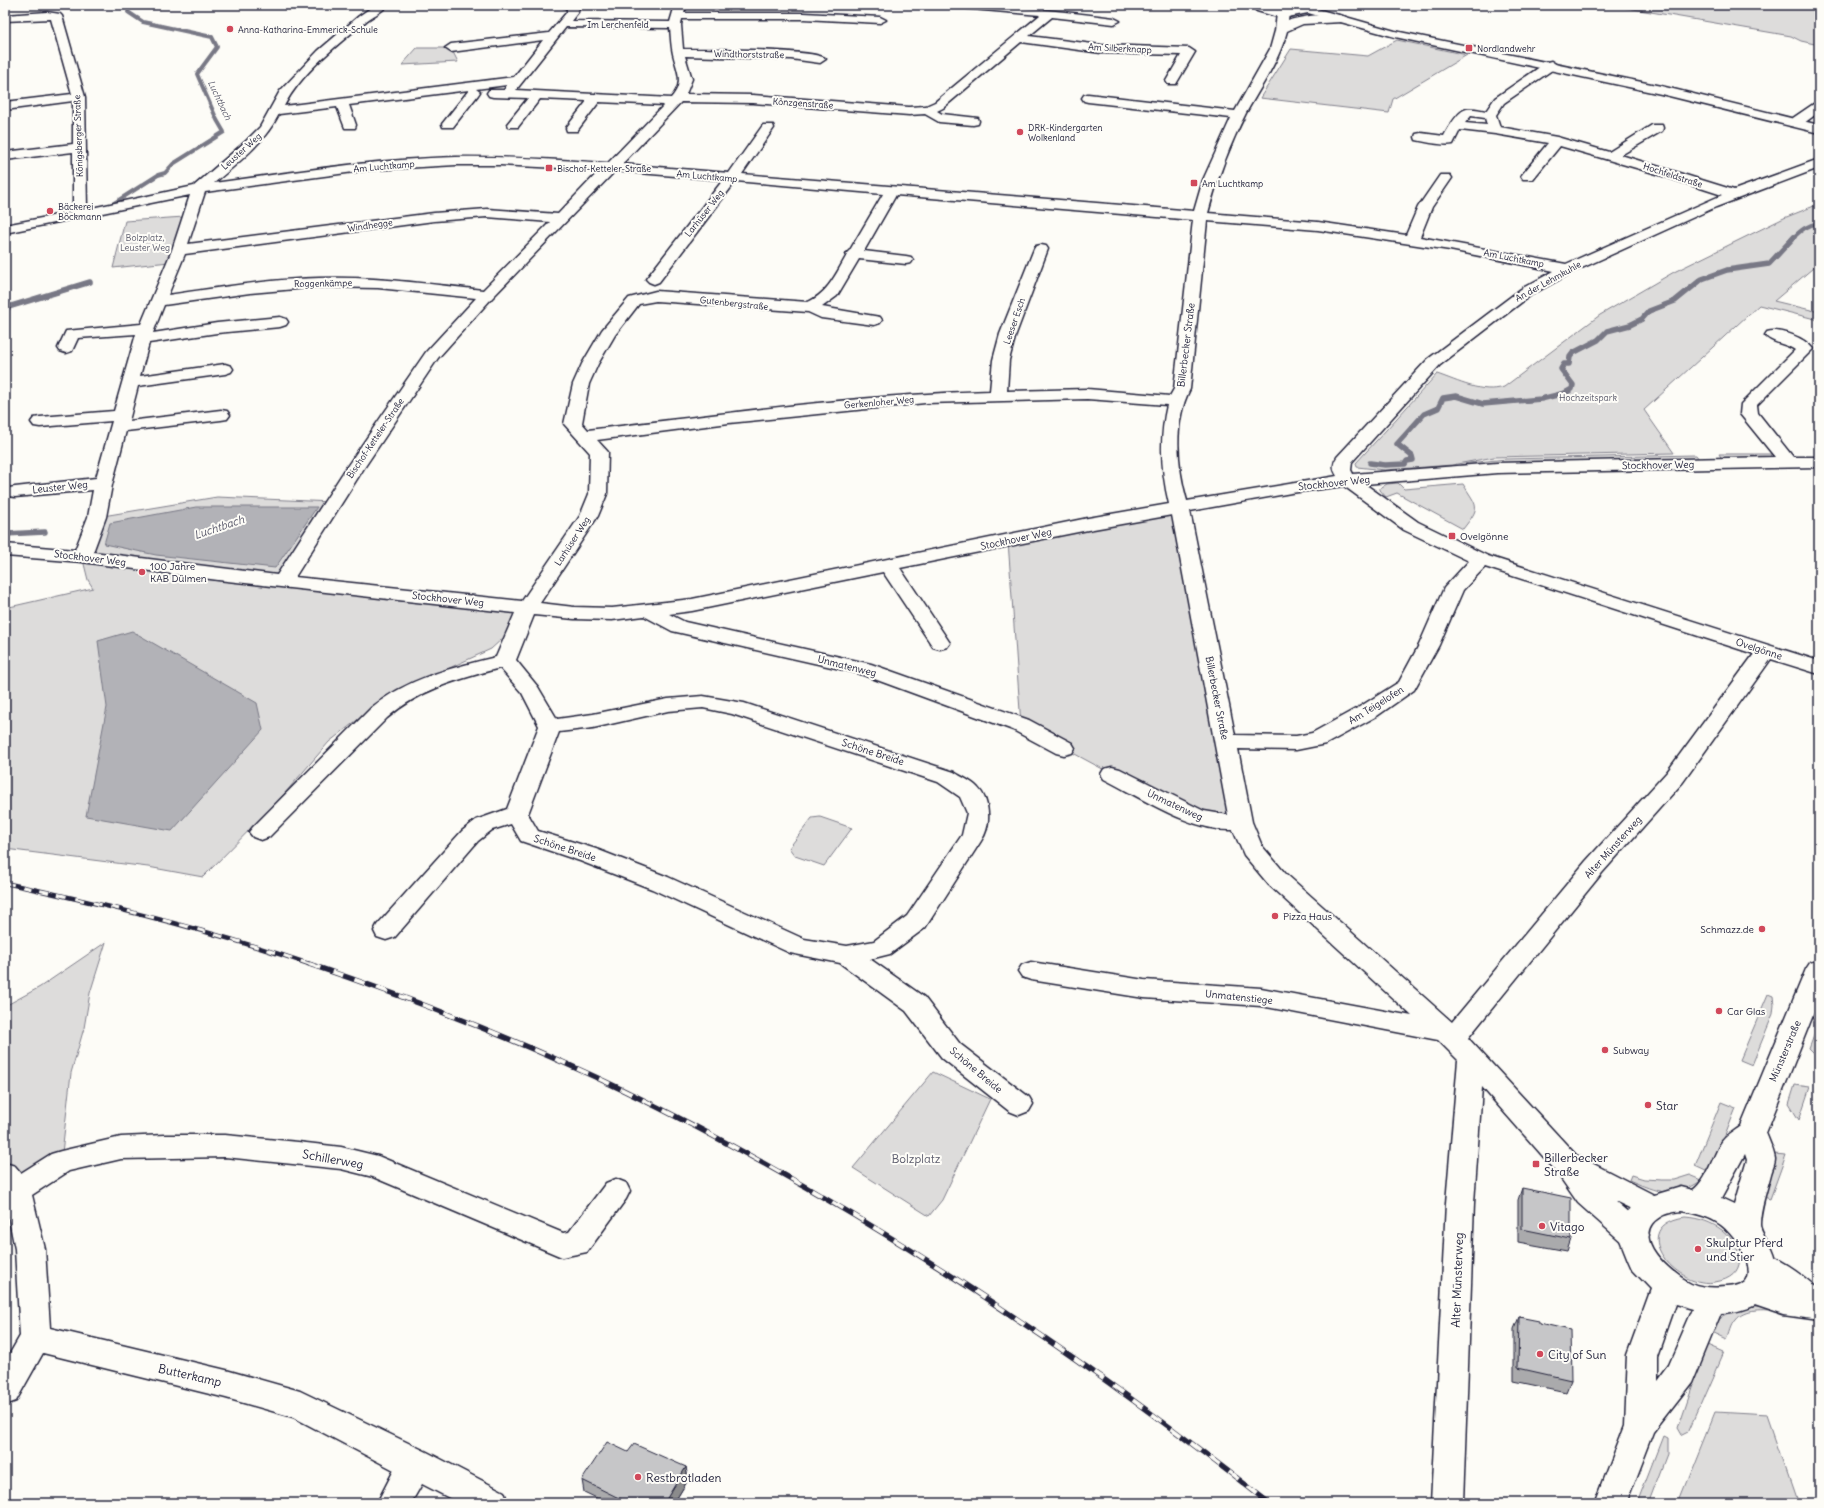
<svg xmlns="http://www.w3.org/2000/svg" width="1824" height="1508" viewBox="0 0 1824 1508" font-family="Delius,sans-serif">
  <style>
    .green { fill: #dddcdb; stroke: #807f8b }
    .water { fill: #b2b2b7; stroke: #787885 }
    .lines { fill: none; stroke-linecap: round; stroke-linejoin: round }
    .stream-far1 { stroke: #787885; stroke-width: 4 }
    .stream { stroke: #787885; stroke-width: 5.5 }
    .minor-casing { stroke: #22223b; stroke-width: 3 }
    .major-casing { stroke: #22223b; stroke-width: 3 }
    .minor { fill: #fdfcf7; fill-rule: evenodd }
    .major { fill: #fdfcf7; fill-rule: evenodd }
    .rail-far1-casing { stroke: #22223b; stroke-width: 4.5 }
    .rail-casing { stroke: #22223b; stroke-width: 5.5 }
    .rail-far1 { stroke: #fdfcf7; stroke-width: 3; stroke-dasharray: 9; stroke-linecap: butt }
    .rail { stroke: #fdfcf7; stroke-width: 4; stroke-dasharray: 12; stroke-linecap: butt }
    .wall { fill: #aaaaac; stroke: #22223b }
    .shaded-wall { fill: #8b8b8c; stroke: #22223b }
    .building { fill: #c6c6c8; stroke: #22223b }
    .poi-dot { fill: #d1495b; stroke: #fdfcf7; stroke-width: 1.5 }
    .labels { text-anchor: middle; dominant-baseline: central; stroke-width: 4; stroke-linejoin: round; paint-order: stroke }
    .far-street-label { font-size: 9px; fill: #22223b; stroke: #fdfcf7 }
    .far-poi-label { font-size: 9px; fill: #22223b; stroke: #fdfcf7; text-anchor: start }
    .far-water-label { font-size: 9px; font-style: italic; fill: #545466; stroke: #fdfcf7 }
    .far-park-label { font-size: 9px; fill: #5a5a6b; stroke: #fdfcf7 }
    .street-label { font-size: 10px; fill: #22223b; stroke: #fdfcf7 }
    .poi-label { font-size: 10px; fill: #22223b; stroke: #fdfcf7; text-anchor: start }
    .water-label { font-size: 11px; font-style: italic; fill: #545466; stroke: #fdfcf7 }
    .near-poi-label { font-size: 12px; fill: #22223b; stroke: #fdfcf7; text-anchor: start }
    .near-park-label { font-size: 12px; fill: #5a5a6b; stroke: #fdfcf7 }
    .near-street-label { font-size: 12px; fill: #22223b; stroke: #fdfcf7 }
  </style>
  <rect width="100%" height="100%" fill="#fdfcf7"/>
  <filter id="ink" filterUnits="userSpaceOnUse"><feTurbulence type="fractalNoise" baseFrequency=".025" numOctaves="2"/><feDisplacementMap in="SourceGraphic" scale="8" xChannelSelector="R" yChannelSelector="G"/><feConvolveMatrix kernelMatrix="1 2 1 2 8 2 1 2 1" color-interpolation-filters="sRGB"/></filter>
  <g filter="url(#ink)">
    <!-- green -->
    <g class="green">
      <polygon points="1610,5 1819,5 1819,45 1801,41 1791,36"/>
      <polygon points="1397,40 1467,55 1393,99 1389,113 1260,98 1291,49 1368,56"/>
      <polygon points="417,48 451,48 458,62 402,65"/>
      <path d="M1819,204V263L1774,301L1819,312V320L1759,305L1644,410L1674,453L1494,457L1452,465L1385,470L1357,467L1356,463L1437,374C1458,381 1482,394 1504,387L1600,315L1674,272L1784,218Z"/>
      <polygon points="184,217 169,262 113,268 125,221"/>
      <polygon points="1719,454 1771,454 1770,458 1722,459"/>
      <polygon points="1696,455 1700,460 1458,466 1468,463 1506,459"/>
      <path d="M1398,483L1404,489L1463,484C1478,508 1481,506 1463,529L1397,493L1386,497L1380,490V488L1387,484Z"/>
      <polygon points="217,497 333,502 284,581 527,608 513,629 491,649 388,696 329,742 278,801 203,877 148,867 5,849 5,608 93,588 88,580 82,556 97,517"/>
      <polygon points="1180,509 1241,822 1223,823 1112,774 1021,725 1008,541"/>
      <polygon points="820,817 852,828 824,866 795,856 789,848 812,818"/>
      <polygon points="106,942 90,993 84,1028 71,1073 61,1162 17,1190 5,1174 5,1006 40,987"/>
      <polygon points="1768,994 1773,996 1774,1005 1773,1014 1752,1065 1740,1060"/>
      <polygon points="1819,1022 1819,1059 1809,1049"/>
      <polygon points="933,1072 990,1099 942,1200 929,1216 853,1168"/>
      <polygon points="1795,1085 1810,1087 1799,1120 1789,1104"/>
      <polygon points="1721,1102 1736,1108 1713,1166 1708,1172 1695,1166"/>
      <polygon points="1774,1154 1786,1155 1770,1199 1761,1196 1772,1165"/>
      <path d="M1631,1175L1644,1179L1661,1180H1674L1690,1175L1702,1180C1674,1200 1657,1192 1629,1180Z"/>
      <path d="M1685,1217C1699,1218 1711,1222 1722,1230C1745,1248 1748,1277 1715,1282C1675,1289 1625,1226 1685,1217Z"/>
      <path d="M1746,1307H1765L1775,1312C1763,1310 1744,1309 1736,1320C1731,1325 1730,1334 1727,1340L1710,1332C1717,1317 1730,1311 1746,1307Z"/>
      <polygon points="1706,1344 1724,1352 1689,1432 1681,1436 1677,1429"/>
      <polygon points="1715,1413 1768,1416 1798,1503 1679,1503"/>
      <polygon points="1663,1436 1667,1438 1667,1453 1648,1503 1637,1503"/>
    </g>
    <!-- water -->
    <g class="water">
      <polygon points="196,507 317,507 275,568 156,555 104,544 110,523"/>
      <polygon points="132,631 257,703 263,730 172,831 86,816 107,707 98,641"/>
    </g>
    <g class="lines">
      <!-- stream-far1 -->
      <g class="stream-far1">
        <polyline points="111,205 158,175 165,173 173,164 224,132 217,120 197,74 217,47 212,37 143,22 128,12"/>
        <path d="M1793,238C1801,230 1807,225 1819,223"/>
      </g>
      <!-- stream -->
      <g class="stream">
        <polyline points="5,308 90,282"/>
        <polyline points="1370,463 1385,465 1405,464 1407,461 1413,460 1412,456 1397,444 1424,414 1438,408 1443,398 1456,396 1483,404 1541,399 1565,393 1572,389 1573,385 1561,369 1564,364 1569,364 1570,357 1573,353 1598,340 1607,331 1630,325 1642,319 1649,311 1675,301 1702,279 1727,270 1769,264 1794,237"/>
        <polyline points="5,534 45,532"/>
      </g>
      <!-- minor casing -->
      <g class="minor-casing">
        <g id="minor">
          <path d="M375,5H388C382,12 372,16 365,22C336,46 302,72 284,106L514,77L543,40L451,52L445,48L451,44L549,33L567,12V9L560,5H577L579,7L578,12L571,21L670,22L675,5H687L684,13H804L880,17L886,20L880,23L804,19H682L681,25L683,49C703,49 819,49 826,59L820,63L791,59L685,56L692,79L686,94L753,95L909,107L926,106L935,102L1040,15L960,8L954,5C1008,5 1061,11 1114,18L1120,21L1114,24L1052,17L1029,36L1101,45L1189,48L1195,52L1176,84H1168L1166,81L1181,55L1101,53L1021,42L943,108L937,111L942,114L978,118L979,121L978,124L973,125L939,122L925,114L909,115L753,103L681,102L622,164L729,173L763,125H773L774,128L742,174L1194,211L1203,180L1231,118L1088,102L1084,101L1082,98L1084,95L1088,94L1235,111L1270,49L1275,31L1277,13L1283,10L1289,13L1288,21C1298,17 1340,10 1348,19L1342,22L1303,24L1287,31C1279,61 1261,86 1246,113C1230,144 1217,179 1208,213L1318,222L1406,235L1418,207L1440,175H1450L1452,178L1432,207L1420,237L1566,264L1722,195L1657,174L1560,146L1533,179H1523L1521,176L1548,143L1495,134L1460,130L1453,144C1442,146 1427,142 1416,140L1415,137L1416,134L1421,133L1444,136C1448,129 1458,110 1467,109C1473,108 1480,110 1486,111L1495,98L1547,62L1551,61L1557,65L1555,68L1504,103L1496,115L1500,127L1557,137L1609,152L1652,125H1662L1663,128L1662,131L1621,155L1734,190L1819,159V168L1716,207L1573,272L1531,295L1440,365L1352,462L1351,470L1353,474L1497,463L1775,457L1740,414L1741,404L1795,350C1787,344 1771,343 1765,335L1767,332C1780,328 1805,338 1813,349L1757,405L1758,413L1793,457H1819V467L1497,473L1365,484L1418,522L1488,556L1819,661V674L1771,659L1683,782L1602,873L1468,1038L1576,1155L1660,1198L1664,1206L1660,1214L1650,1218L1615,1201L1644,1226L1649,1235L1644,1244L1634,1247L1624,1244L1578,1203L1555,1170L1482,1087L1474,1203L1463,1503H1431L1446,1203L1458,1060L1438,1040L1261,1006L1144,998L1031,980L1022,977L1018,971L1022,965L1031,962L1144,980L1261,988L1412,1016L1269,885L1244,855L1233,830C1192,832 1140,797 1104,779L1101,774L1104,769L1112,767L1120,769L1204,811L1228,815L1172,515L1088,530L900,568L950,643L947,647L940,649L933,647L883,572L692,611L669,614L685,622L871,664L1029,720L1072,743L1075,748L1072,753L1064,755L1056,753L1013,730L858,673L672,631L644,616L612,620L574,619L534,615L516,660L538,687L557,719L593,714L668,699L703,696L744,703L954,772C961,777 972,781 978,788C991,801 991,827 981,841L925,928L890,954L870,959L924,997L960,1044L1029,1097L1033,1104L1029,1111L1019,1115L1009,1111L942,1058L906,1011L840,963L790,953L652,889L580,861L521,841L511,824L492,830L478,841L395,937L386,940L377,937L374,931L377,925L462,831L476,820L507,809L539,726L522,693L500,668C459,679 420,689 387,718L269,837L261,840L253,837L249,832L253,827L371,708C408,678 451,668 496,657L515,613L218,580L82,562L5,556V544L75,550L88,517L93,490L15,497L9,496L6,492L9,488L15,487L96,478L112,421L40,427L34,426L31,422L34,418L40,417L114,411L136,334L78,338L72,351L66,353L60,351L58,348L66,331L141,324L172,250L190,195L5,233V225L73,212V152L5,160V152L73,144V101L5,110V102L72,94L51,19L5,21V15L47,12L60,14L62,16L85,97L87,209L194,186L245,142L260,127L280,91L318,51L359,16ZM566,27L670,28C671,37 671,46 673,54C677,71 685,82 671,98L516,90ZM507,85L504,90H489L487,93L489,96L493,97L528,98L507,124L508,127H518L540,99L587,101L566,128L567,131H577L599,102L664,105L608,163C557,160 506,156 456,157C375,159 295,172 214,183C239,162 264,143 279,114L337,107L345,128H355L356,125L349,105L469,90L442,124L443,127H453L478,95L480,92L476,89ZM1471,116L1485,118L1487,125L1465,123ZM456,165H500L600,170L558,214L487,209L434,213L188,244L205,192L369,170ZM615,171L723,180L646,279L649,282L654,284L659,282L736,181L883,194L850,250L846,254L847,255C836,274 828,293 808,302L656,291L629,298L602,330L582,364L573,384L564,424L590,453L589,494L580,516L522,601L295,577L364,468L438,358L492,298ZM896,195L1193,220L1174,389L1170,396L1087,389L1007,391L1009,360L1016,334L1048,249L1046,246L1041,245L1036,246L1034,249L1000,334L993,360L990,391C856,395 722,414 588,430L582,423L589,384L598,364L615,335L639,304L656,301L808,312L821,318L874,325L880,323L882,320L880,317L822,307L837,296L859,259L906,264L911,263L913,260L911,257L906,256L864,251ZM487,217L550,222L483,290C429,284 374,276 319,278C268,279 218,288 168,295L185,254L434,221ZM1207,221L1318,230L1450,250L1554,271L1521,289L1428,359L1337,457C1332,464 1333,470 1337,476L1187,501C1177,466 1173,422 1190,389ZM318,287L378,288L476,298L426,352L346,468L277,575L93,552L106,517L112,485L126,431L221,420L227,419L230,415L227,411L221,410L129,421L138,386L225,374L231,372L233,369L231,366L225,364L140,376L149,343L217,333L280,327L286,325L288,322L286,319L280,317L217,323L153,333L164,305L250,293ZM1087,399L1167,405C1159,439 1161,471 1169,504L1088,518L692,599L612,608L574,607L540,603L598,516L607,494L608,452L597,440L729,423L925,403ZM1344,486L1404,530L1469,561L1444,588L1419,645L1399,682L1361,706L1312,733L1296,736L1235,735L1190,511L1291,493ZM1485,567L1754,654L1667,772L1586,861L1452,1022L1285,873L1262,846L1252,822L1238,749L1296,750L1326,744L1377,716L1414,690L1439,645L1463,590ZM703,708L732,714L938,782L960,797L967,813L962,835L907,916L874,941L847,946L804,939L668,877L596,849L538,831L528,814L559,732L593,728L668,711Z"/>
          <path d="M1236,5H1262C1257,10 1241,10 1236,5Z"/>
          <polygon points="1819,102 1819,112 1800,126 1790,126 1789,123 1790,120 1815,103"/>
          <polygon points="165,1135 225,1135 298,1142 341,1147 378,1156 563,1233 569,1232 606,1183 616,1179 626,1183 630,1191 626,1199 587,1252 562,1257 373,1177 341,1169 225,1157 121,1159 69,1171 32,1195 45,1249 50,1328 226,1370 300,1391 427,1452 504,1492 508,1503 459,1503 422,1484 411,1503 377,1503 394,1470 293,1417 226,1398 43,1353 16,1401 5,1405 5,1362 20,1336 15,1249 5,1200 5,1163 15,1166 21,1173 51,1154 61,1151 121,1137"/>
          <path d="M1763,1253C1784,1260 1802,1274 1819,1289V1320L1783,1315L1742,1301L1738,1292L1742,1283L1753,1279L1770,1285L1753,1274L1748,1265L1753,1256Z"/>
        </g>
      </g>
      <!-- major casing -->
      <g class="major-casing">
        <g id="major">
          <path d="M1250,5C1270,5 1282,13 1303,8L1304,5H1316L1314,8L1395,31L1661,86L1819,125V133L1661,94L1395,37L1308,13L1288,17L1274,16L1257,11Z"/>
          <path d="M1819,960V1000L1766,1133C1769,1141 1774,1151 1775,1159C1775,1164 1772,1170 1771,1174C1767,1190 1760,1208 1760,1225C1760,1232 1769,1242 1772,1249C1790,1289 1758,1312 1721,1313L1692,1383L1653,1433L1626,1503H1594L1624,1425L1627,1355L1651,1289L1632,1269L1628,1260L1620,1240L1622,1222L1626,1213L1641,1199L1681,1187L1693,1190C1708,1178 1712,1158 1721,1143C1725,1136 1735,1131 1741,1126L1806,969L1810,963ZM1745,1154L1747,1160L1734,1204L1721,1198ZM1681,1211C1695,1213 1709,1216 1721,1225C1739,1239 1770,1286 1727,1287C1714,1288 1702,1288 1691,1283C1670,1273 1628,1236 1660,1217C1666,1213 1675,1212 1681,1211ZM1675,1304L1693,1309L1669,1364L1657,1380V1355Z"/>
        </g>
      </g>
      <!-- minor -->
      <use href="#minor" class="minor"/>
      <!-- major -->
      <use href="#major" class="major"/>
      <!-- rail-far1 casing -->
      <g class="rail-far1-casing">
        <path id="rail-far1" d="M5,883C108,905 211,930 312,965"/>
      </g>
      <!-- rail casing -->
      <g class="rail-casing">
        <path id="rail" d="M309,964C416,1000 521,1041 623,1090C853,1202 1068,1345 1269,1503"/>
      </g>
      <!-- rail-far1 -->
      <use href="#rail-far1" class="rail-far1"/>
      <!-- rail -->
      <use href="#rail" class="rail"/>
    </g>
    <!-- wall -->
    <g class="wall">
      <polygon points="1522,1188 1571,1239 1567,1251 1518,1242 1518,1200"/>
      <polygon points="1519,1317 1539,1323 1571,1380 1566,1392 1514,1381 1514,1329"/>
      <polygon points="628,1452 686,1467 688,1480 674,1503 607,1503 584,1492 582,1480"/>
    </g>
    <!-- shaded-wall -->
    <polygon class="shaded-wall" points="686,1467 688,1480 674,1503 664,1503"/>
    <!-- building -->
    <g class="building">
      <polygon points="1522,1188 1571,1198 1571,1239 1522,1229"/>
      <polygon points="1519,1317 1539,1321 1539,1323 1570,1330 1571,1380 1518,1368"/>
      <polygon points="607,1442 628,1452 634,1444 686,1467 664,1503 629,1503 582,1480"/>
    </g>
  </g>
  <!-- markers -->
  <g class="poi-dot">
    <circle cx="230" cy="29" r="4"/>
    <rect x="1465" y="44" width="8" height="8" rx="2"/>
    <circle cx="1020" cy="132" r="4"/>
    <rect x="545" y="164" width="8" height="8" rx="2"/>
    <rect x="1190" y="179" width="8" height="8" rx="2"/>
    <circle cx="50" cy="211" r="4"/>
    <rect x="1448" y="532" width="8" height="8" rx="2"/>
    <circle cx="142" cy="572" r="4"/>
    <circle cx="1275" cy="916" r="4"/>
    <circle cx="1762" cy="929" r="4"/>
    <circle cx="1719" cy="1011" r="4"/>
    <circle cx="1605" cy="1050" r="4"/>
    <circle cx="1648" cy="1105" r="4"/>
    <rect x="1532" y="1160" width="8" height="8" rx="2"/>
    <circle cx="1542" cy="1226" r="4"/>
    <circle cx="1698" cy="1249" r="4"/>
    <circle cx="1540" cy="1354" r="4"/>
    <circle cx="638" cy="1477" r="4"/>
  </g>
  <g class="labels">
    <!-- far-street labels -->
    <g class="far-street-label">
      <text x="618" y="24">Im Lerchenfeld</text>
      <text transform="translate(1120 48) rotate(3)">Am Silberknapp</text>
      <text transform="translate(749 54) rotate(1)">Windthorststraße</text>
      <text transform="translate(803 103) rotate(4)">Könzgenstraße</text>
      <text transform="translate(78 136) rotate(-92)">Königsberger Straße</text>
      <text transform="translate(241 151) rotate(-42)">Leuster Weg</text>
      <text transform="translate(384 166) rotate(-5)">Am Luchtkamp</text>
      <text transform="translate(1673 175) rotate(18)">Hochfeldstraße</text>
      <text transform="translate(707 176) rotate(5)">Am Luchtkamp</text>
      <text transform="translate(704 213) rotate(-52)">Larhüser Weg</text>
      <text transform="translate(370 225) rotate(-8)">Windhegge</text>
      <text transform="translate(1514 258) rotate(11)">Am Luchtkamp</text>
      <text transform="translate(1548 281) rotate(-29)">An der Lehmkuhle</text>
      <text transform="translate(323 283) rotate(-1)">Roggenkämpe</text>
      <text transform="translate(734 303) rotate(6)">Gutenbergstraße</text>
      <text transform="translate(1014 321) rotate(-71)">Leeser Esch</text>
      <text transform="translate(879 402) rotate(-5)">Gerkenloher Weg</text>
      <text transform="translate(375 438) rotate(-56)">Bischof-Ketteler-Straße</text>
      <text transform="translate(572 541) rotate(-57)">Larhüser Weg</text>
    </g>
    <!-- far-poi labels -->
    <g class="far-poi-label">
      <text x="238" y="29">Anna-Katharina-Emmerick-Schule</text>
      <text x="1477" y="48">Nordlandwehr</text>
      <text x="1028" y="127">DRK-Kindergarten<tspan x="1028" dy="10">Wolkenland</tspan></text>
      <text x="557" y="168">Bischof-Ketteler-Straße</text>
      <text x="1202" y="183">Am Luchtkamp</text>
      <text x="58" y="206">Bäckerei<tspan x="58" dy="10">Böckmann</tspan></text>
    </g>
    <!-- far-water labels -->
    <g class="far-water-label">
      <text transform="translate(220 100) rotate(65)">Luchtbach</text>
    </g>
    <!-- far-park labels -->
    <g class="far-park-label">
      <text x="145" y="237">Bolzplatz,<tspan x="145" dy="10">Leuster Weg</tspan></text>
      <text x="1588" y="397">Hochzeitspark</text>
    </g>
    <!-- street labels -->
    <g class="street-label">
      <text transform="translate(1186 345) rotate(-83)">Billerbecker Straße</text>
      <text transform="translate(1658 465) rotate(-1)">Stockhover Weg</text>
      <text transform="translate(1334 483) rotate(-6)">Stockhover Weg</text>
      <text transform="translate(60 487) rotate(-6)">Leuster Weg</text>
      <text transform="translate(1016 539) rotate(-12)">Stockhover Weg</text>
      <text transform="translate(90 558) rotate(7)">Stockhover Weg</text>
      <text transform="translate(448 599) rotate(6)">Stockhover Weg</text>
      <text transform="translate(1759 649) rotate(18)">Ovelgönne</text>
      <text transform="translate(847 666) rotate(14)">Unmatenweg</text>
      <text transform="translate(1217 698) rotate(79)">Billerbecker Straße</text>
      <text transform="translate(1376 705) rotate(-32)">Am Teigelofen</text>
      <text transform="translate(873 752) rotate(18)">Schöne Breide</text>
      <text transform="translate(1175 805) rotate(25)">Unmatenweg</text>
      <text transform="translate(1613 847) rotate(-48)">Alter Münsterweg</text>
      <text transform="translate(565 848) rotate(18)">Schöne Breide</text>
      <text transform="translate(1239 997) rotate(6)">Unmatenstiege</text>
      <text transform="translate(1785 1051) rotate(-67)">Münsterstraße</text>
      <text transform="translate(976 1070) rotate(40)">Schöne Breide</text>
    </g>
    <!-- poi labels -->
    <g class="poi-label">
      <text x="1460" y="536">Ovelgönne</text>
      <text x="150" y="566">100 Jahre<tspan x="150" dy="12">KAB Dülmen</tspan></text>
      <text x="1283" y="916">Pizza Haus</text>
      <text x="1754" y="929" text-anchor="end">Schmazz.de</text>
      <text x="1727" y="1011">Car Glas</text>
      <text x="1613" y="1050">Subway</text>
    </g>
    <!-- water labels -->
    <g class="water-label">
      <text transform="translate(219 527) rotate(-19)">Luchtbach</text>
    </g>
    <!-- near-poi labels -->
    <g class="near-poi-label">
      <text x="1656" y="1105">Star</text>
      <text x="1544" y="1157">Billerbecker<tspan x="1544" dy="14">Straße</tspan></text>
      <text x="1550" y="1226">Vitago</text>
      <text x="1706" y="1242">Skulptur Pferd<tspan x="1706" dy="14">und Stier</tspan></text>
      <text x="1548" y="1354">City of Sun</text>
      <text x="646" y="1477">Restbrotladen</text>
    </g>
    <!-- near-park labels -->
    <g class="near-park-label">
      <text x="916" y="1158">Bolzplatz</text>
    </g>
    <!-- near-street labels -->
    <g class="near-street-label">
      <text transform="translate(333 1159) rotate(10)">Schillerweg</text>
      <text transform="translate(1457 1280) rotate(-88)">Alter Münsterweg</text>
      <text transform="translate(190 1375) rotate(13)">Butterkamp</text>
    </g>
  </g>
  <!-- margin -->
  <rect width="1824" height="1508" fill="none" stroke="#fdfcf7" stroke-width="20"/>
  <rect x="10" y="10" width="1804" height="1488" fill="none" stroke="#22223b" stroke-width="1.5" filter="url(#ink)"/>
</svg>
